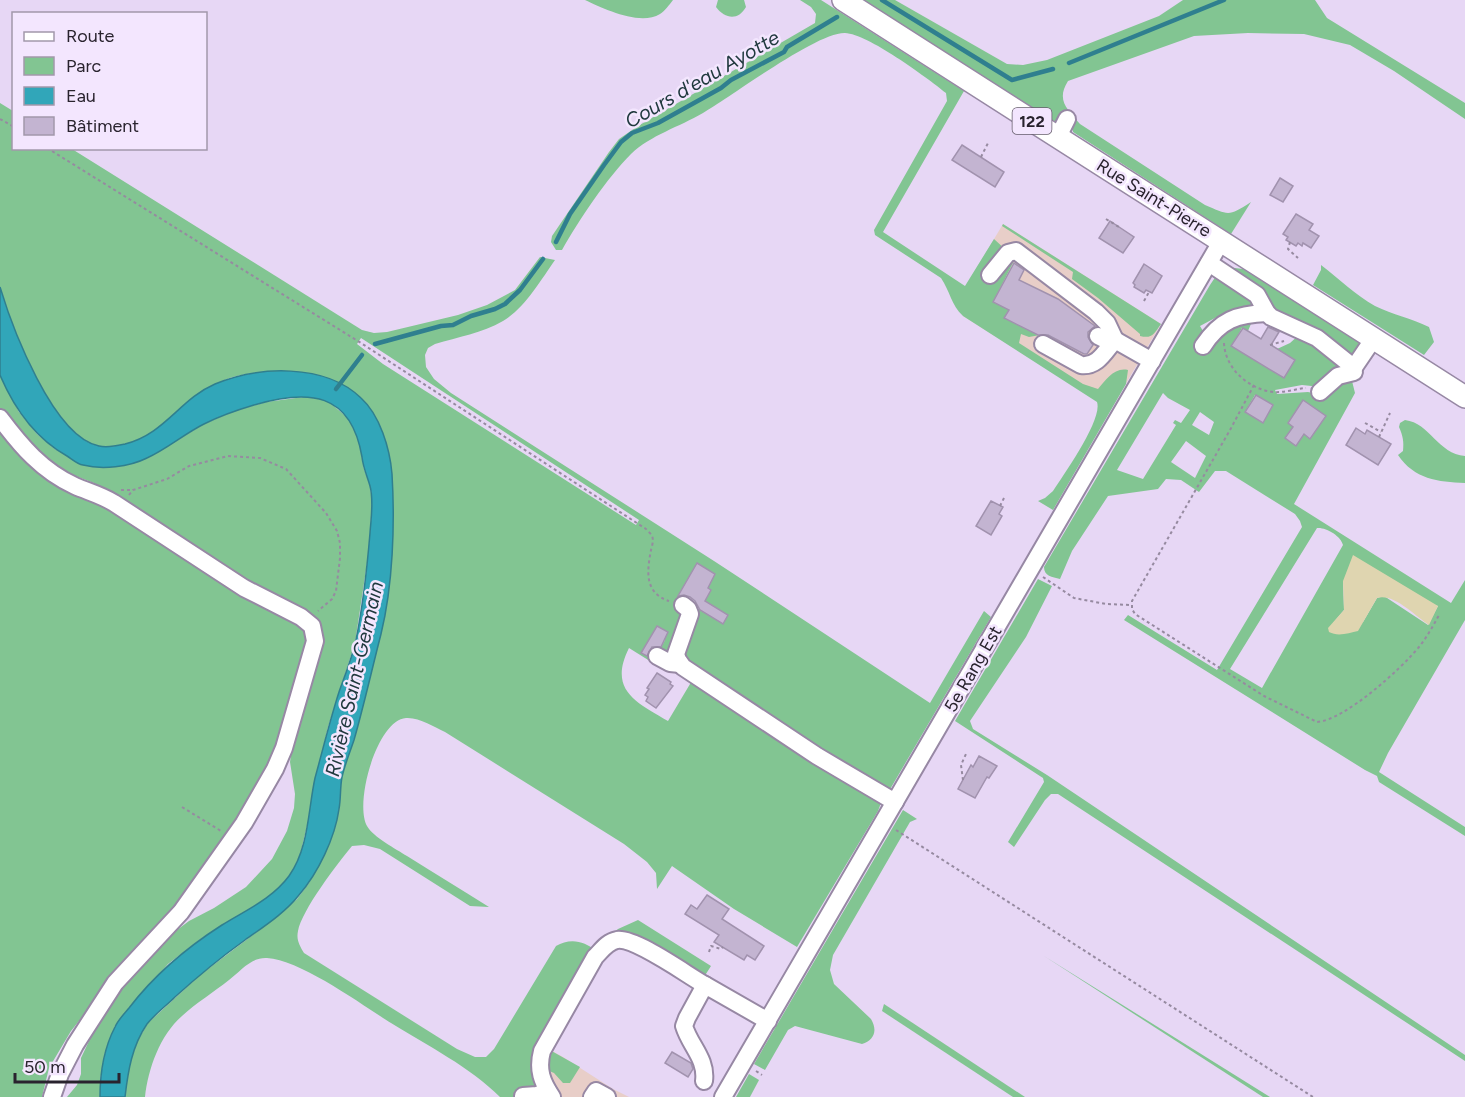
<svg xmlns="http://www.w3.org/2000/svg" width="1465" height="1097" viewBox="0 0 1465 1097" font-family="Figtree,sans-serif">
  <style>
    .industrial { fill: #e8cec8 }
    .green { fill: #82c592; fill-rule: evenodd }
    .sand { fill: #dfd5b0 }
    .water { fill: #31a6b9; stroke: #2f7f8f; stroke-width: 1.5 }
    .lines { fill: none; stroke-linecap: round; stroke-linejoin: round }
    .stream { stroke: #2f7f8f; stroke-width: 4.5 }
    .building { fill: #c3b4d1; stroke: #a192ae; stroke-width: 1.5 }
    .minor-casing { stroke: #9788a4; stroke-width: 20 }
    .major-casing { stroke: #9788a4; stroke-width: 24 }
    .path { stroke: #968aa0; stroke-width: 2; stroke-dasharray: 3 3; stroke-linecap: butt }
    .minor { stroke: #fff; stroke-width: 16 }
    .major { stroke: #fff; stroke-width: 21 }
    .labels { text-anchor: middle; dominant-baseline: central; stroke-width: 5; stroke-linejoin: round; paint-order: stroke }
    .shield { fill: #f3e6fe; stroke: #665e6c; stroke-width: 1.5 }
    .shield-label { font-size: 16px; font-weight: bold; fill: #29232e }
    .street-label { font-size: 18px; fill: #29232e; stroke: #f3e6fe }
    .water-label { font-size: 20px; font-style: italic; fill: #20393e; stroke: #f3e6fe }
  </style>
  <rect width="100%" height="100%" fill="#e7d7f5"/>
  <!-- industrial -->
  <g class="industrial">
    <polygon points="1003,224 1161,324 1111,409 963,316 966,286"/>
    <polygon points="530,1039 563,1057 613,1089 629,1097 511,1097"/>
  </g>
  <!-- green -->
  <g class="green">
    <path d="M585,0H673C669,5 665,11 660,14C640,26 604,9 585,0Z"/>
    <path d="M718,0H744L746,7C738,21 725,19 716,7Z"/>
    <path d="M800,0H821L964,91L883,232L965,286L994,239L1006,250L1003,262L1015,259L993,302L1009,310L1005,318L1040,335L1029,337L1021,334L1019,343L1083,384L1098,389C1106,380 1114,367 1128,370L1126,384L1053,510L1038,501L1045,498L1053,491C1064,474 1103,419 1097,402L963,316C951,305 950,291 941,278L875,235L874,230L947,101L946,93C926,77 868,34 845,33C817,32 731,97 703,113C679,127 651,135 631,154C607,178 579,220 562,250H556L551,242L552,236L609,152L619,139L638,126L815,23L816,14L811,7Z"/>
    <path d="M862,0H895L1007,64L1023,65L1047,60L1159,16L1183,0H1315L1327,18L1465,103V119L1394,71L1350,45L1304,34L1248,33L1194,36L1068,81C1056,100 1067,109 1080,124L1205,205C1229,215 1228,217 1251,202L1231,234L1073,132L1071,117L1057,123Z"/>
    <path d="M0,103L13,111L14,148L72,149L362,330L374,333L387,332L458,315L487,305L515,290L540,257L555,260C541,280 524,309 503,321C482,333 458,337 435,344L428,348L425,355L426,367L434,379L451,393L714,561L930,703L984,611L991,617L889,791L883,790L682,659L692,606L705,613L711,605L705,601L711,590L690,577L678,597L686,602L679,614L683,617L667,658L658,653L665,640L657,626L641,653L654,660L653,663L629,648C608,690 636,702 668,721L693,679L879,799L881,803L878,811L797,947L734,909L672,866L657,889L656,873L647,862L624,844L445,732C434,727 419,717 406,718C377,720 354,803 367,826C373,837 396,849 407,856C434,873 462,890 489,907L470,906L380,849L364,845L352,846C337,864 302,910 298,931C296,940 300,946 304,953L457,1049L475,1057H486L494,1049L556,946C569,938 584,940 596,951L534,1067L535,1088L515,1091L518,1097H500C470,1067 428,1046 391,1023C362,1005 301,960 267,958C251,957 241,971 229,980C214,992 196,1003 182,1016C160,1035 148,1069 145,1097H125L129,1065L138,1040L148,1023L200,975L258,931L297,899L309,883L332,835L339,811L341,779L354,739L381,632L390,571L393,513L370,408C342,399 315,390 287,381C278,379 265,372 256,373C207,376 188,409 151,434C139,442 114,449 99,446C53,436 12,327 0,287ZM361,338L639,520L636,525L383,364L357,344Z"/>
    <path d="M1003,224L1161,324C1154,334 1152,339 1140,336V334L1098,298L1072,279L1073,272L1002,226Z"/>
    <path d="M1321,265C1339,279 1356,295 1375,306C1393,315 1411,318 1429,327L1434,342L1424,355L1313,285L1321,270Z"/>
    <path d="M1227,267L1243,269L1358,340L1360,351L1351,358L1305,328L1230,312L1215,318L1200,326L1203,331L1217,337L1220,332L1253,319L1248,331L1242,328L1232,346L1284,378L1295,360L1277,349L1290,343L1300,334L1338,364L1337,369L1321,387L1302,385L1275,390L1277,394L1308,392L1317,394L1336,381H1352L1355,393L1294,504L1451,603L1465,580V620L1388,753L1379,772L1465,827V836L1379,782L1377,776L1365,770L1124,620L1128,615L1217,670L1302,527L1300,521L1295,514L1226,471H1215L1199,492L1181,480L1166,479L1158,489L1108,496L1072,551L1060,579C1052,577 1044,576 1044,567L1210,285L1218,273ZM1163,393L1168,398L1190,410L1181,423L1175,420L1173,423L1176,425L1143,479L1117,470ZM1255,395L1273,405L1263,423L1245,412ZM1303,401L1326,416L1310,439L1304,434L1296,446L1293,427L1288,423ZM1200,412L1214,422L1209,435L1192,425ZM1186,441L1206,456L1195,478L1171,462ZM1317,528C1326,527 1341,536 1343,545L1262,688L1230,669ZM1343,581L1438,606L1428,625L1384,596L1377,598L1363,622L1333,623L1344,610Z"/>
    <polygon points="0,375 19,412 37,434 56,450 146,459 204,424 234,411 266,402 311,396 329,402 348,418 359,440 364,469 370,486 372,502 369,550 355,643 328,727 314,786 308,822 300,855 291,874 273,894 202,938 168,964 115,1026 105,1053 100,1080 100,1097 67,1097 77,1085 81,1074 81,1058 107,1003 161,942 189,921 214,908 246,887 272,859 287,831 294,808 295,794 290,762 293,741 320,639 263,592 117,498 94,483 57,469 42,458 0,410"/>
    <path d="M1405,420C1430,423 1438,454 1465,456V483C1438,482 1414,479 1398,455L1403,451C1404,442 1403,436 1399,427L1400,423Z"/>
    <polygon points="0,428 104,503 260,604 306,631 308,638 278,750 221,846 174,909 132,954 71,1031 49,1068 42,1097 0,1097"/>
    <polygon points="1038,579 1052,586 1026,637 970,721 973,729 1047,775 1465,1055 1465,1061 1058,794 1051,794 1045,800 1014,847 1008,842 1044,782 1043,778 955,721"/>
    <path d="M903,810L917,819L910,822L833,955L830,970L834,984L871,1019C878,1031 874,1040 862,1044L795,1026L788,1030L765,1070L754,1064Z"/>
    <polygon points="638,920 711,966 704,977 640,936 630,933 612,934 618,929"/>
    <polygon points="1044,956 1270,1097 1263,1097"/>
    <polygon points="884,1004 1025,1097 1013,1097 882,1011"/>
    <polygon points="548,1049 580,1067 570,1083 563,1083 554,1073 547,1070"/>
    <polygon points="749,1074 759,1080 750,1097 736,1097"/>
  </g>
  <!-- sand -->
  <path class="sand" d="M1353,555L1438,606L1429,625C1415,616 1394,593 1377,598L1358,631C1349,633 1338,637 1329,632L1328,628L1344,610L1343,581Z"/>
  <!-- water -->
  <path class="water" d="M0,287C12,327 53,437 99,446C108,448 116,446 125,444C165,434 180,399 215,384C258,366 325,363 361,398C380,415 390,449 392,474C395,524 393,585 381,634C372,669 364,705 354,740C350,752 345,764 342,777C340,787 341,798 339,809C335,838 318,873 299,895C285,913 263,927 245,940C220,958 197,977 175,997C166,1006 155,1014 147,1024C132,1046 128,1071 125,1097H100C100,1074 104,1048 115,1027C118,1020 124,1014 129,1008C155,974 186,948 222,925C246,910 272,899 289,876C309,848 308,810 315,778C323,749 330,720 339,692C345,675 352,658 356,640C363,605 367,569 370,533C371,518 374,501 370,486C367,476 363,467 362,457C351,392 309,389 254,405C237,410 220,416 204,424C184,434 167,449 147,458C129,467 102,470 83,465C77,464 72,459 67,456C35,438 14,408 0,375Z"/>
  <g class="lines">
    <!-- stream -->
    <g class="stream">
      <polyline points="882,0 1012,80 1053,69"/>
      <polyline points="1069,63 1224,0"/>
      <polyline points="556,242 570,214 604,165 621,142 632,133 658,123 721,88 731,80 784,52 787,47 837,17"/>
      <polyline points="375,344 441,326 453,325 471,316 495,309 505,304 520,290 543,259"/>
      <polyline points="336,389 362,355"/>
    </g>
  </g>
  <!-- building -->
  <g class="building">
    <polygon points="962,145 1004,172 995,187 952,160"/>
    <polygon points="1280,178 1293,186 1283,202 1270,195"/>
    <polygon points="1296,214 1313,224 1309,230 1319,236 1311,248 1303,243 1302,246 1298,243 1296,246 1286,240 1288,237 1283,234"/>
    <polygon points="1110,221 1134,237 1123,253 1099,238"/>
    <polygon points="1014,263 1024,270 1019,280 1058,299 1095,326 1088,332 1088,337 1093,345 1087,354 1084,354 1048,335 1038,335 1004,318 1009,310 993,302"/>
    <polygon points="1144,264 1162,276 1152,293 1146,290 1144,293 1134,287 1135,285 1133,283"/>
    <polygon points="1268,327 1279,332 1271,345 1295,360 1284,378 1231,346 1243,328 1261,339"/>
    <polygon points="1256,395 1273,405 1263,423 1245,412"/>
    <polygon points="1303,400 1326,416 1310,439 1304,434 1296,446 1285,438 1293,427 1288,423"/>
    <polygon points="1356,428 1365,434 1367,430 1391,444 1378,465 1346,445"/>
    <polygon points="991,501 1003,507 999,514 1002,516 991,535 976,526"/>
    <polygon points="697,563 715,574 708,588 711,590 705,601 728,615 723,624 700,610 695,601 690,597 684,595 678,596"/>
    <polygon points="657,626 668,632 661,647 652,647 647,656 641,653"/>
    <polygon points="657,673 671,682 670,684 673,686 656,708 646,701 648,697 645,695 649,689 647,688"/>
    <polygon points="979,756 997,766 989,778 987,777 975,798 958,789 971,765 973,767"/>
    <polygon points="707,895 729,909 722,919 764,946 755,960 747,955 744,960 714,942 719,935 685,914 691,905 697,909"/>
    <polygon points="672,1052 691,1063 693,1069 688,1077 665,1063"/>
  </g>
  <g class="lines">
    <!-- minor casing -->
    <g class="minor-casing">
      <g id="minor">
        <polyline points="1058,137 1067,119"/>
        <polyline points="1209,263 1257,295 1267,313 1271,317 1317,338 1352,366 1355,366 1374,338"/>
        <polyline points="990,275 1008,253 1016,251 1096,312 1107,323 1115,340"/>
        <polyline points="1098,336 1106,340 1115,340 1152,361"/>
        <path d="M1043,344L1081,365C1098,367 1105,351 1115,340"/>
        <path d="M1203,346C1220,320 1237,314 1267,313"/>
        <polyline points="1320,392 1338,376 1354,372"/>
        <path d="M0,418C21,446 42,471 75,486C89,492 101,495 114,503L244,588L301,617L312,626L315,641L284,748L275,769L244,823L181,912L115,983L75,1045L60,1074L52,1097"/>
        <polyline points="683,605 688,609 690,614 676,654 678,660 683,667 817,756 895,802"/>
        <polyline points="657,656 670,663 680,664"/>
        <path d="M704,1081C707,1059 690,1046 684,1026L687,1018L705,985L768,1021"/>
        <polyline points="523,1096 537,1095 548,1091"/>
        <path d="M552,1097C542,1082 537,1070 542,1051L595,957C602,950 607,942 617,940C635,937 687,975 705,985"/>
        <polyline points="592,1097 596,1091 607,1097"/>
        <polyline points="723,1097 1222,240"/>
      </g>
    </g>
    <!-- major casing -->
    <g class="major-casing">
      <polyline id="major" points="843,0 1465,397"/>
    </g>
    <!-- path -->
    <g class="path">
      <polyline points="0,119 14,127"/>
      <path d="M47,148L361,343L646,529C647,530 652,535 652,536C654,540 652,546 651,550C647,571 644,593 669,601"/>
      <polyline points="981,157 989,141"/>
      <polyline points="1106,219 1119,227"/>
      <polyline points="1290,242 1288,249 1298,258"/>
      <polyline points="1144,301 1149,292"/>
      <path d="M1224,343C1225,368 1248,389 1273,392C1284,393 1295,389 1306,388"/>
      <polyline points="1270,345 1284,341"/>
      <path d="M1254,385L1230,430L1132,601V609L1135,614L1264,696L1317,722C1345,720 1401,669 1419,647C1427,637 1433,626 1439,615"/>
      <polyline points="1365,423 1381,432"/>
      <polyline points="1379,437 1390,413"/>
      <polyline points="121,490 133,490"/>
      <polyline points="129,495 133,490 167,479 189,466 228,456 260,458 286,469 326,513 337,531 340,543 340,558 336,591 332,599 318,611"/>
      <polyline points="1000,506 1004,498"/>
      <polyline points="1043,577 1074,598 1106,604 1129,605"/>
      <polyline points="963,780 961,765 966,754"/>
      <polyline points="182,807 221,831"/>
      <polyline points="896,830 1313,1097"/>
      <polyline points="709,952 711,946 721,949 723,947"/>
      <polyline points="756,1071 762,1075"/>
    </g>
    <!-- minor -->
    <use href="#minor" class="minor"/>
    <!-- major -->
    <use href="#major" class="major"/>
  </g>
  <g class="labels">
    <!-- shield labels -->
    <rect class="shield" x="1012.5" y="108" width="39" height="26" rx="4.5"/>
    <g class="shield-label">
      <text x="1032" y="121">122</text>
    </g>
    <!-- street labels -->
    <g class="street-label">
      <text transform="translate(1154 198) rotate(32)">Rue Saint-Pierre</text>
      <text transform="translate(973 669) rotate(-60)">5e Rang Est</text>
    </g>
    <!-- water labels -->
    <g class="water-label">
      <text transform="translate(702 79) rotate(-30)">Cours d'eau Ayotte</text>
      <text transform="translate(354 679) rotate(-77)">Rivière Saint-Germain</text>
    </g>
  </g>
  <!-- legend -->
  <rect x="12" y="12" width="195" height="138" fill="#f3e6fe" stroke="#a298ab" stroke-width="1.5"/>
  <rect x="24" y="32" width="30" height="9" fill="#ffffff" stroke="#a298ab" stroke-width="1.5"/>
  <text x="66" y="42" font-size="18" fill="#29232e">Route</text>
  <rect x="24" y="57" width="30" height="18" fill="#82c592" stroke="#a298ab" stroke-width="1.5"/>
  <text x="66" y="72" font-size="18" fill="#29232e">Parc</text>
  <rect x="24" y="87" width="30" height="18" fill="#31a6b9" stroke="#a298ab" stroke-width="1.5"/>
  <text x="66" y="102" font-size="18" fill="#29232e">Eau</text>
  <rect x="24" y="117" width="30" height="18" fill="#c3b4d1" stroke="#a298ab" stroke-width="1.5"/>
  <text x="66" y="132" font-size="18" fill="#29232e">Bâtiment</text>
  <!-- scale -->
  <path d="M15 1073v9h104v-9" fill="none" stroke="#29232e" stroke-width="3"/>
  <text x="24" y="1073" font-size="18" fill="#29232e" stroke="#f3e6fe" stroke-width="4.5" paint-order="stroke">50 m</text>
</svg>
